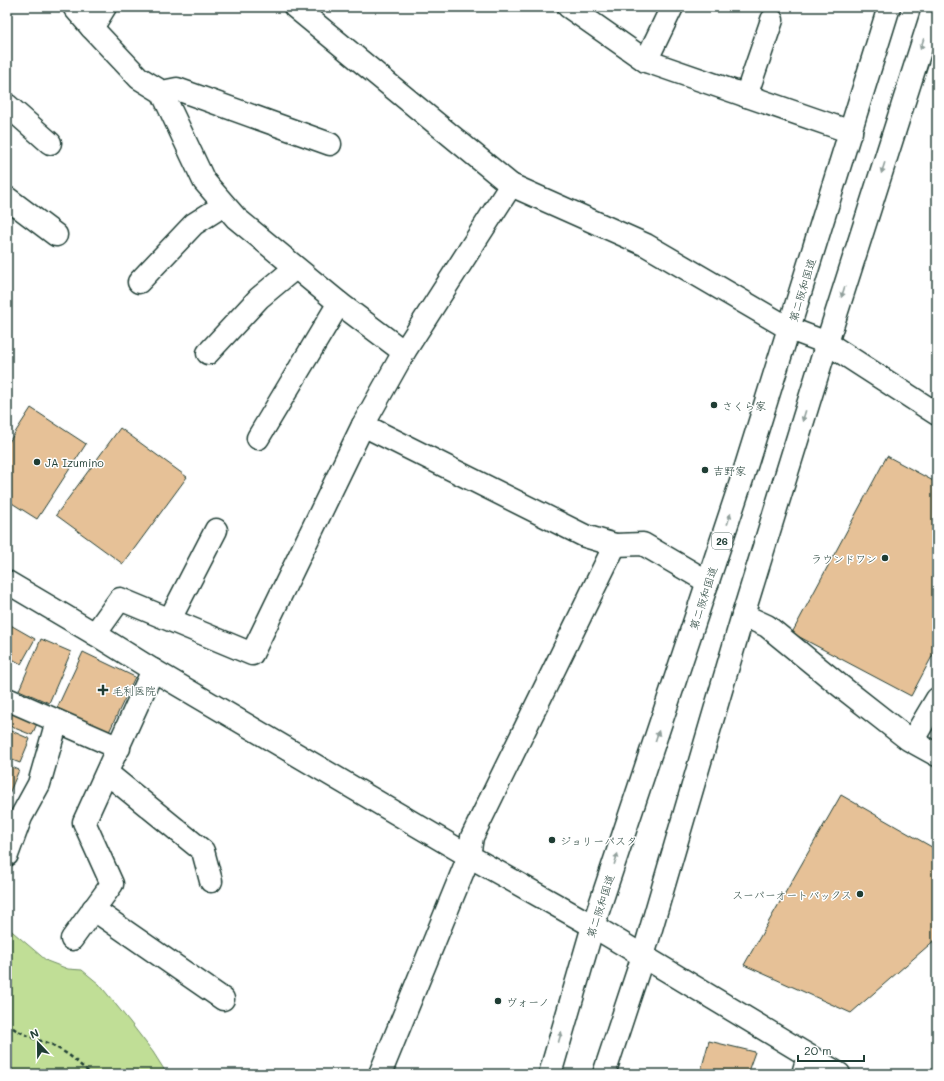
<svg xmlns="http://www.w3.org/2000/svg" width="944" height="1081" viewBox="0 0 944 1081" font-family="Mali,'Klee One',sans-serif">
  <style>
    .green { fill: #c0de96; stroke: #708e65 }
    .building { fill: #e6c197; stroke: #1f3d34 }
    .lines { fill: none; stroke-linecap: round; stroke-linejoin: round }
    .minor-casing { stroke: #1f3d34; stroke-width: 25 }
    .highway-casing { stroke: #1f3d34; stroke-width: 25 }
    .path { stroke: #1f3d34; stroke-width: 2.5; stroke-dasharray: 4 3; stroke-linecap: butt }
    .minor { stroke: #fff; stroke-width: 22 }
    .highway { stroke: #fff; stroke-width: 22 }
    .oneway { fill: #8f9e9a }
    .poi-dot { fill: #1f3d34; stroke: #fff; stroke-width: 1.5 }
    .labels { text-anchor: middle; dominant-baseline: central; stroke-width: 3; stroke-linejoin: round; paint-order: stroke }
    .shield { fill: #fff; stroke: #627771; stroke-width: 1 }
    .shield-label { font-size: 10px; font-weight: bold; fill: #1f3d34 }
    .street-label { font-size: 11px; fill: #1f3d34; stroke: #fff }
    .poi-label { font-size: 11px; fill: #1f3d34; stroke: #fff; text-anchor: start }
  </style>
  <rect width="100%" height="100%" fill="#fff"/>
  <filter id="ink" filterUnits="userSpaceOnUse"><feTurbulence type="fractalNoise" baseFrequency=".025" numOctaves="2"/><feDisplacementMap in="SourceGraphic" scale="8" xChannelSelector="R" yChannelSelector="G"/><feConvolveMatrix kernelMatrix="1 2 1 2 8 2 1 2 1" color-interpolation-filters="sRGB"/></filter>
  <g filter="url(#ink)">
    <!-- green -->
    <polygon class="green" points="7,927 47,961 68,969 82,970 99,984 130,1022 153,1052 167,1074 7,1074"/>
    <!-- building -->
    <g class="building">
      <polygon points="31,408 86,444 37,519 7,500 7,445"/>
      <polygon points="120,428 187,477 123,564 56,515"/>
      <polygon points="887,456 937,483 937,647 911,696 792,633"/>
      <polygon points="7,623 35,639 21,664 7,656"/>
      <polygon points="41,639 71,652 49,703 19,690"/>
      <polygon points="83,652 135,677 109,732 57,708"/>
      <polygon points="7,709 39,719 32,735 7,725"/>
      <polygon points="7,729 30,739 20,763 7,758"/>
      <polygon points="7,765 19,770 8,796 7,796"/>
      <polygon points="841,795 937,850 937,938 851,1013 744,965"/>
      <polygon points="709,1041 755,1052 747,1074 700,1074"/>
    </g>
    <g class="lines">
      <!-- minor casing -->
      <g class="minor-casing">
        <g id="minor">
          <polyline points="74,7 92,28 139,78 162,92 204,181 236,218 339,303 404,352"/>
          <polyline points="295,7 511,185 646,245 790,329 827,343 937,414"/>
          <polyline points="569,7 646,61 851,132"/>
          <polyline points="92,28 105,7"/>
          <polyline points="646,61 672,7"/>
          <polyline points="162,92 177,89 330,144"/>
          <polyline points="746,96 772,20"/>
          <polyline points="7,105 50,143"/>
          <polyline points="7,198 56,235"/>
          <polyline points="139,282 194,224 224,205"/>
          <polyline points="208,353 259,298 295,268"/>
          <polyline points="363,425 585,536 615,545 643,544 708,582"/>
          <polyline points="258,438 339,303"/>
          <polyline points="7,582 95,634 153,670 469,856 593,926 839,1074"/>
          <polyline points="743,615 767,626 838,684 908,739 937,755"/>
          <polyline points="170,619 216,530"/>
          <polyline points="95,634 120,599 252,654 363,425 404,352 511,185"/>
          <polyline points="7,699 119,748"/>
          <polyline points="912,741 937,699"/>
          <polyline points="107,773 203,851 211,881"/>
          <polyline points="7,855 21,817 39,784 57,721"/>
          <polyline points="93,909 223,999"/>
          <polyline points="72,939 112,884 84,822 153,670"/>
          <polyline points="380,1074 463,871 469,856 472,837 615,545"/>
          <polyline points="803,1074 808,1056"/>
        </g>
      </g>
      <!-- highway casing -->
      <g class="highway-casing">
        <g id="highway">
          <polyline points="550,1074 593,926 742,479 889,7"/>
          <polyline points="604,1074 643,956 743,615 831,330 934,7"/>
        </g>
      </g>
      <!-- path -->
      <polyline class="path" points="7,1024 16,1030 35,1039 51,1044 69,1055 91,1074"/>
      <!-- minor -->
      <use href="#minor" class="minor"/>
      <!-- highway -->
      <use href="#highway" class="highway"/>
    </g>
    <!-- one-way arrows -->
    <defs><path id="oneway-solid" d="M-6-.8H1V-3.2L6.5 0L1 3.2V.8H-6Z"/></defs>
    <g class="oneway">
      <use href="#oneway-solid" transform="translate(922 44) rotate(108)"/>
      <use href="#oneway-solid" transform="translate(883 168) rotate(108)"/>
      <use href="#oneway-solid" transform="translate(843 292) rotate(108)"/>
      <use href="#oneway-solid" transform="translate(804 416) rotate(107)"/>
      <use href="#oneway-solid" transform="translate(729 519) rotate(-72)"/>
      <use href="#oneway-solid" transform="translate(657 736) rotate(-72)"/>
      <use href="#oneway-solid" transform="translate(616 859) rotate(-72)"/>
      <use href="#oneway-solid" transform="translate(560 1037) rotate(-74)"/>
    </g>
  </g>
  <!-- markers -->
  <g class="poi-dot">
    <circle cx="714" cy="405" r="4"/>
    <circle cx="37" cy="462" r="4"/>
    <circle cx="705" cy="470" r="4"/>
    <circle cx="885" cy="558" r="4"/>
    <path d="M101 684h4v4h4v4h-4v4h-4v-4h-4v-4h4z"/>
    <circle cx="552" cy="840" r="4"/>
    <circle cx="860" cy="894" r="4"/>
    <circle cx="498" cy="1001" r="4"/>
  </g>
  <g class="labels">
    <!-- shield labels -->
    <rect class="shield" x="712" y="533" width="20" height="16" rx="3"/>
    <g class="shield-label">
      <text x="722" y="541">26</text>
    </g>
    <!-- street labels -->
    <g class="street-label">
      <text transform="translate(802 290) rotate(-73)">第二阪和国道</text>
      <text transform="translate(703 598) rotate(-72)">第二阪和国道</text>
      <text transform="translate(600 906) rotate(-72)">第二阪和国道</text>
    </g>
    <!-- poi labels -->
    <g class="poi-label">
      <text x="722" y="405">さくら家</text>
      <text x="45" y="462">JA Izumino</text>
      <text x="713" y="470">吉野家</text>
      <text x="877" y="558" text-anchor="end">ラウンドワン</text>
      <text x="112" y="690">毛利医院</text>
      <text x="560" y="840">ジョリーパスタ</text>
      <text x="852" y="894" text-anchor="end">スーパーオートバックス</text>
      <text x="506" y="1001">ヴォーノ</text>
    </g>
  </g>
  <!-- margin -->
  <rect width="944" height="1081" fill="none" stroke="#fff" stroke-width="24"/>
  <rect x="12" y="12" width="920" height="1057" fill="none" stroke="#1f3d34" stroke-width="1.5" filter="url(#ink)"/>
  <!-- north arrow -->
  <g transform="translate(38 1043) rotate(338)" stroke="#ffffff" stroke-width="3" paint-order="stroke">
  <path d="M0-3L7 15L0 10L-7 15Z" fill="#1f3d34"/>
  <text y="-6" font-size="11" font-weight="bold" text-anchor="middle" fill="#1f3d34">N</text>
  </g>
  <!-- scale -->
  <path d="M798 1055v6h66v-6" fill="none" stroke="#1f3d34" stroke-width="2"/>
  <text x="804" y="1055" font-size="12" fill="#1f3d34" stroke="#ffffff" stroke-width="3" paint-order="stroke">20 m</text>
</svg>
